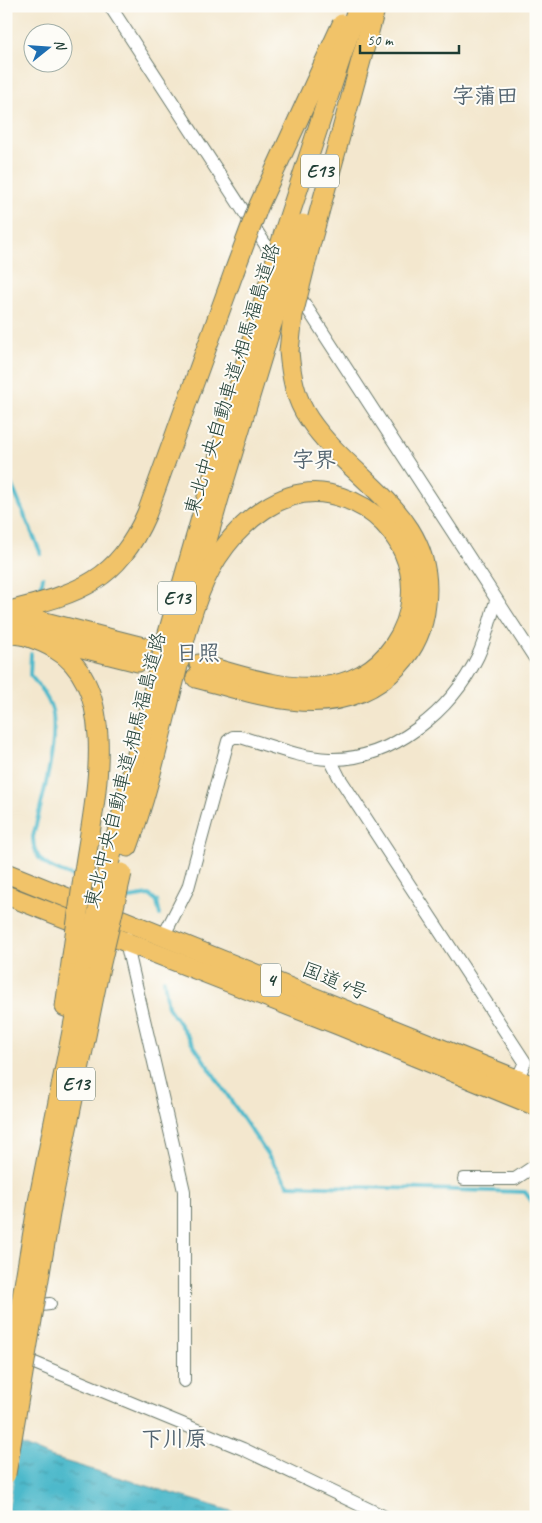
<svg xmlns="http://www.w3.org/2000/svg" width="542" height="1523" viewBox="0 0 542 1523" font-family="Caveat,'Klee One',sans-serif">
  <style>
    .water { fill: url(#water-ripples); stroke: #367b80 }
    .pier { fill: #f3e7ce }
    .lines { fill: none; stroke-linecap: round; stroke-linejoin: round }
    .stream { stroke: #4eb9cb; stroke-width: 4 }
    .minor-casing { stroke: #69786a; stroke-width: 14 }
    .highway-casing { stroke: #69786a; stroke-width: 21 }
    .minor { stroke: #fff; stroke-width: 12 }
    .highway { stroke: #f1c369; stroke-width: 19 }
    .highway-bridge-casing { stroke: #69786a; stroke-width: 21; stroke-linecap: butt }
    .highway-bridge { stroke: #f1c369; stroke-width: 19 }
    .labels { text-anchor: middle; dominant-baseline: central; stroke-width: 4; stroke-linejoin: round; paint-order: stroke }
    .shield { fill: #fdfcf7; stroke: #62766e; stroke-width: 1 }
    .shield-label { font-size: 19px; font-weight: bold; fill: #1f3d34 }
    .street-label { font-size: 20px; fill: #1f3d34; stroke: #fdfcf7 }
    .quarter-label { font-size: 22px; font-weight: bold; fill: #536470; stroke: #fdfcf7 }
  </style>
  <defs>
    <pattern id="water-ripples" width="26" height="14" patternUnits="userSpaceOnUse" patternTransform="scale(1.25)"><rect width="26" height="14" fill="#4eb9cb"/><path d="M2 4q2-2 4 0t4 0M15 11q2-2 4 0t4 0" fill="none" stroke="#4098a6"/></pattern>
  </defs>
  <rect width="100%" height="100%" fill="#fdfcf7"/>
  <filter id="ink" filterUnits="userSpaceOnUse"><feTurbulence type="fractalNoise" baseFrequency=".02" numOctaves="2"/><feDisplacementMap in="SourceGraphic" scale="10" xChannelSelector="R" yChannelSelector="G"/><feConvolveMatrix kernelMatrix="1 2 1 2 8 2 1 2 1" color-interpolation-filters="sRGB"/></filter>
  <filter id="wash" filterUnits="userSpaceOnUse"><feTurbulence type="fractalNoise" baseFrequency=".0096" numOctaves="4" result="noise"/><feDisplacementMap in="SourceGraphic" scale="20" xChannelSelector="R" yChannelSelector="G"/><feGaussianBlur stdDeviation="1.12" result="paint"/><feColorMatrix in="noise" values="0 0 0 0 0 0 0 0 0 0 0 0 0 0 0 0 0 1.4 0 .05"/><feComposite in="paint" operator="in"/></filter>
  <g filter="url(#wash)">
    <rect width="100%" height="100%" fill="#f3e7ce"/>
    <!-- water -->
    <polygon class="water" points="6,1438 50,1457 231,1511 243,1517 6,1517"/>
    <!-- pier -->
    <polygon class="pier" points="6,1435 20,1441 7,1517 6,1517"/>
    <g class="lines">
      <!-- stream -->
      <g class="stream">
        <polyline points="6,472 41,554"/>
        <polyline points="41,587 43,577"/>
        <path d="M31,654L30,675C39,686 51,700 53,715C57,748 41,804 33,837C33,865 54,869 77,878"/>
        <polyline points="123,896 130,898 149,895 157,901 160,915"/>
        <polyline points="164,980 168,1007 288,1185 525,1192 536,1207"/>
      </g>
    </g>
  </g>
  <g filter="url(#ink)">
    <g class="lines">
      <!-- minor casing -->
      <g class="minor-casing">
        <g id="minor">
          <polyline points="110,6 278,264"/>
          <polyline points="296,291 536,660"/>
          <polyline points="330,759 339,777 525,1062 517,1080"/>
          <path d="M163,937L188,888L228,741L233,737H240C269,745 299,758 329,759C392,761 452,710 478,656C486,639 490,619 496,601"/>
          <polyline points="127,938 126,942 184,1191 184,1381"/>
          <polyline points="464,1179 515,1179 536,1165"/>
          <polyline points="6,1309 50,1304"/>
          <polyline points="20,1357 243,1449 385,1517"/>
        </g>
      </g>
      <!-- highway casing -->
      <g class="highway-casing">
        <g id="highway">
          <polyline points="196,580 219,498 268,337"/>
          <path d="M6,612C76,593 116,585 147,513L234,272"/>
          <polyline points="6,617 37,620 143,647"/>
          <polyline points="6,633 43,638 138,662"/>
          <path d="M20,634C32,638 45,642 55,649C123,688 93,808 84,871"/>
          <path d="M196,678C265,696 342,726 399,665C415,648 424,626 426,604C437,514 352,483 309,419C295,399 291,375 289,351"/>
          <path d="M128,847C149,790 161,732 176,674C186,635 195,593 217,558C240,522 283,485 329,494C400,508 435,585 394,645C377,670 350,685 319,687C279,690 237,674 199,664"/>
          <polyline points="108,868 166,640 255,330"/>
          <polyline points="6,873 536,1087"/>
          <polyline points="6,895 338,1025 536,1106"/>
          <polyline points="65,1007 72,956"/>
          <polyline points="38,1202 86,961"/>
          <polyline points="52,1202 100,967"/>
        </g>
      </g>
      <!-- minor -->
      <use href="#minor" class="minor"/>
      <!-- highway -->
      <use href="#highway" class="highway"/>
      <!-- highway-bridge casing -->
      <g class="highway-bridge-casing">
        <g id="highway-bridge">
          <polyline points="234,272 259,205 342,24"/>
          <polyline points="255,330 284,232 358,6"/>
          <polyline points="268,337 303,224"/>
          <polyline points="289,351 293,315 311,242 376,6"/>
          <polyline points="72,956 84,871"/>
          <polyline points="86,961 108,868"/>
          <polyline points="100,967 122,873"/>
          <polyline points="6,1392 38,1202"/>
          <polyline points="6,1474 52,1202"/>
        </g>
      </g>
      <!-- highway-bridge -->
      <use href="#highway-bridge" class="highway-bridge"/>
    </g>
  </g>
  <g class="labels">
    <!-- shield labels -->
    <g class="shield">
      <rect x="301" y="154.5" width="38" height="33" rx="4"/>
      <rect x="158" y="581.5" width="38" height="33" rx="4"/>
      <rect x="261" y="963.5" width="20" height="33" rx="4"/>
      <rect x="57" y="1067.5" width="38" height="33" rx="4"/>
    </g>
    <g class="shield-label">
      <text x="320" y="171">E13</text>
      <text x="177" y="598">E13</text>
      <text x="271" y="980">4</text>
      <text x="76" y="1084">E13</text>
    </g>
    <!-- street labels -->
    <g class="street-label">
      <text transform="translate(232 379) rotate(-73)">東北中央自動車道;相馬福島道路</text>
      <text transform="translate(125 770) rotate(-76)">東北中央自動車道;相馬福島道路</text>
      <text transform="translate(335 981) rotate(22)">国道4号</text>
    </g>
    <!-- quarter labels -->
    <g class="quarter-label">
      <text x="485" y="96">字蒲田</text>
      <text x="314" y="460">字界</text>
      <text x="198" y="653">日照</text>
      <text x="174" y="1439">下川原</text>
    </g>
  </g>
  <!-- margin -->
  <rect width="542" height="1523" fill="none" stroke="#fdfcf7" stroke-width="25"/>
  <!-- north arrow -->
  <g transform="translate(48 48) rotate(73)"><circle r="24" fill="#fdfcf7" stroke="#a4b0a9"/>
  <path d="M0-4L9 19L0 12L-9 19Z" fill="#1f6fb2"/>
  <text y="-8" font-size="14" font-weight="bold" text-anchor="middle" fill="#1f3d34">N</text>
  </g>
  <!-- scale -->
  <path d="M360 45v8h99v-8" fill="none" stroke="#1f3d34" stroke-width="2.5"/>
  <text x="367" y="45" font-size="15" fill="#1f3d34" stroke="#fdfcf7" stroke-width="4" paint-order="stroke">50 m</text>
</svg>
